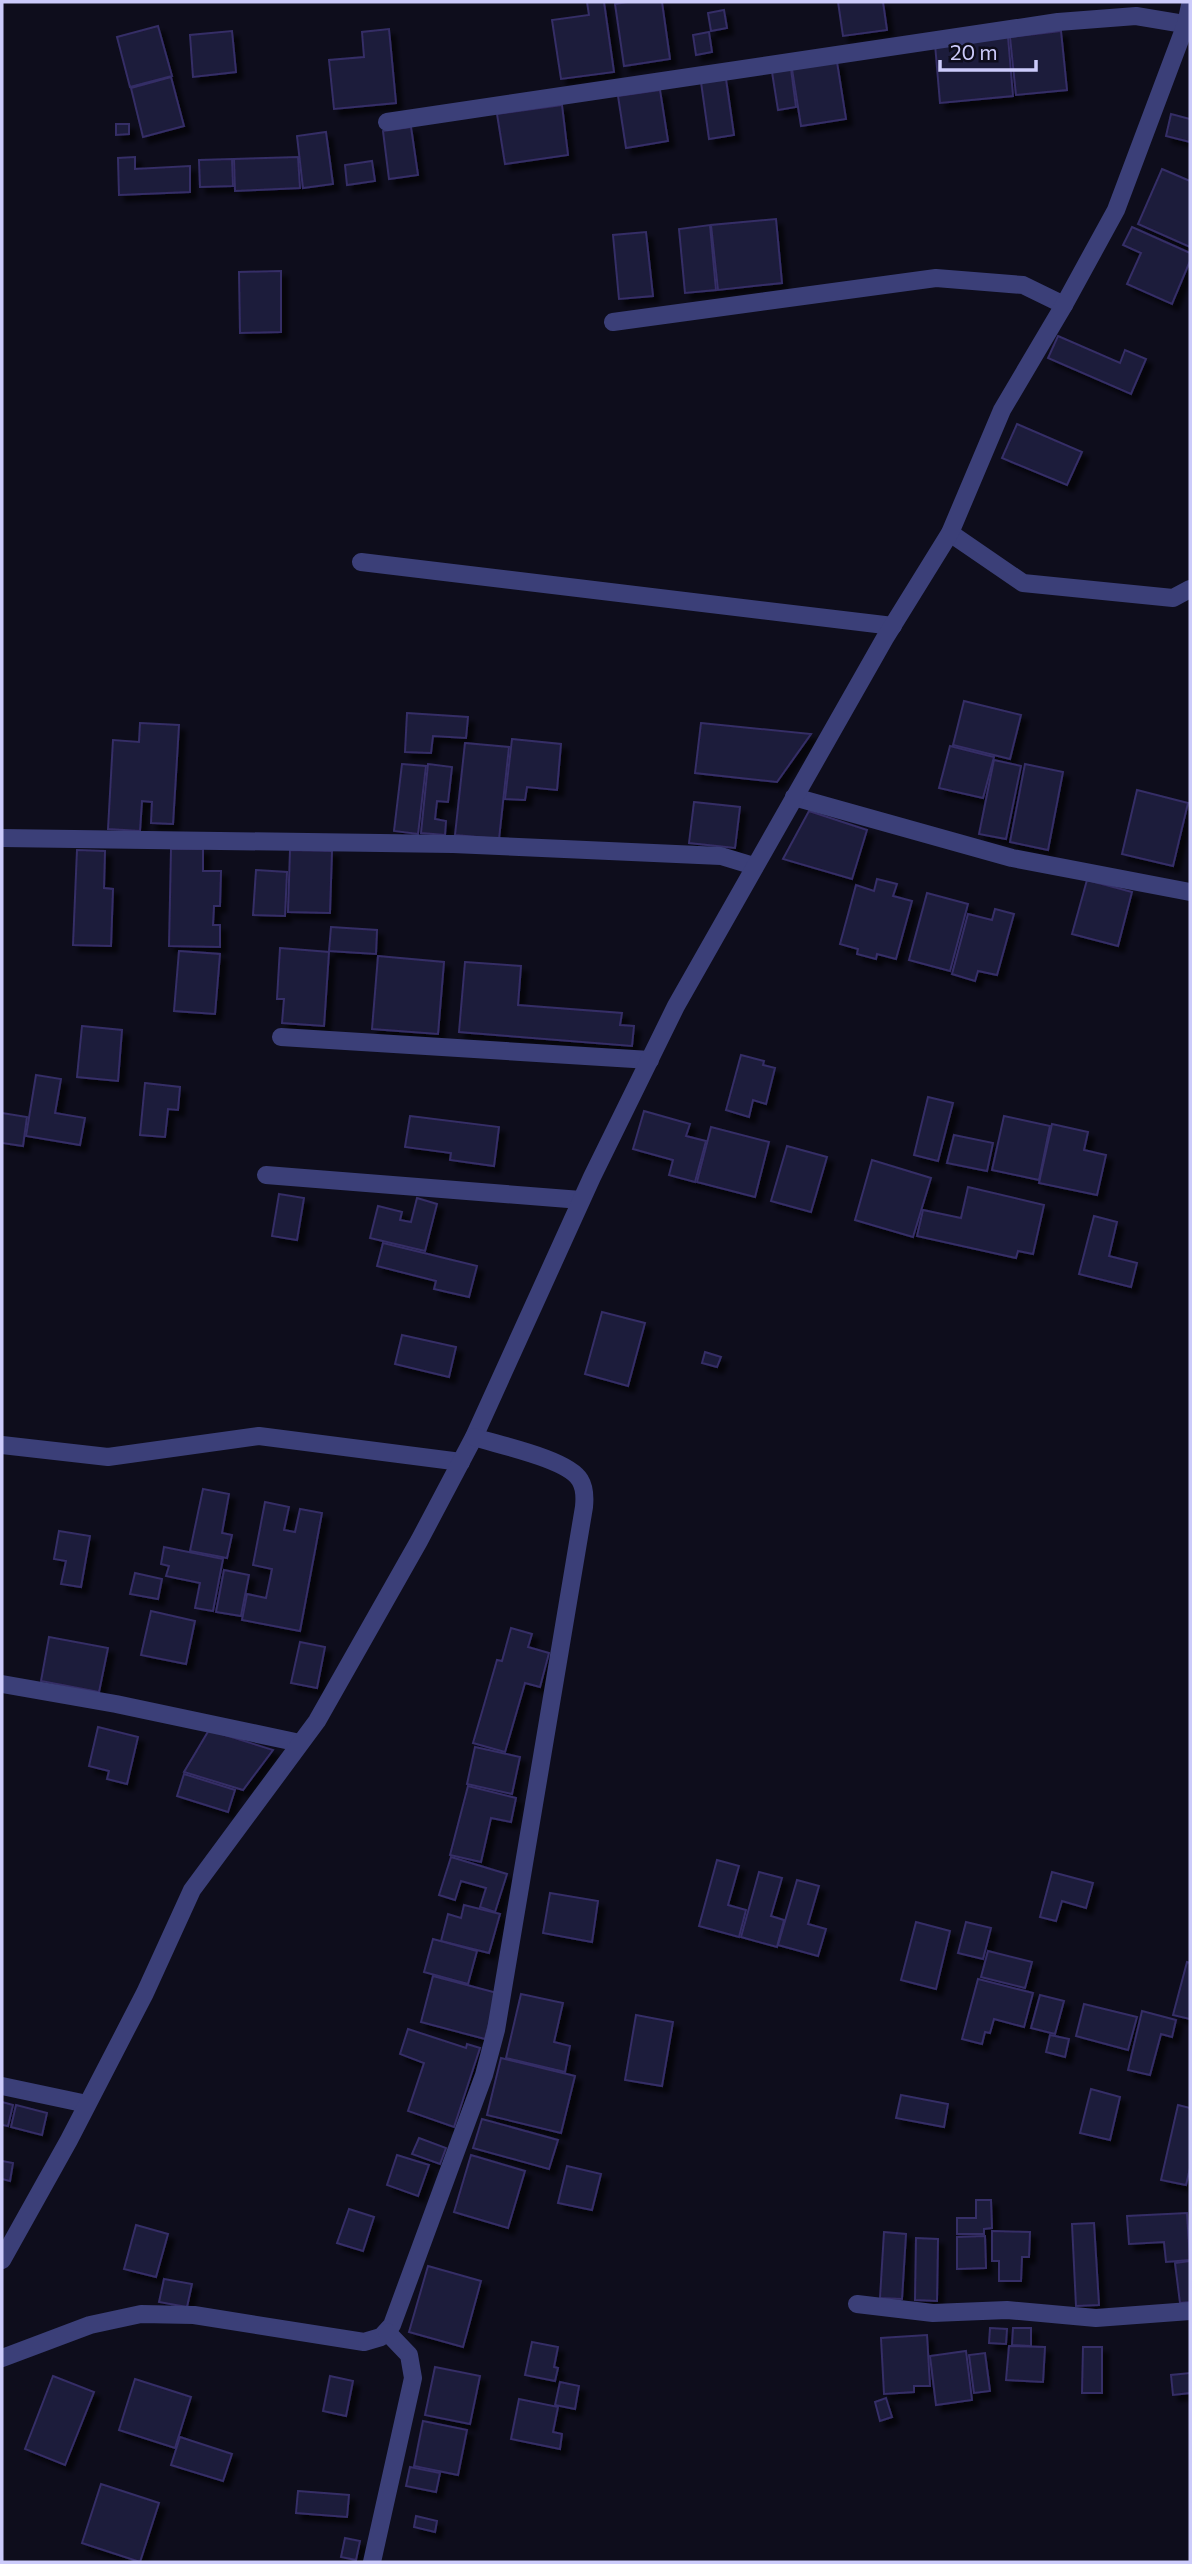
<svg xmlns="http://www.w3.org/2000/svg" width="1192" height="2564" viewBox="0 0 1192 2564" font-family="Commissioner,sans-serif">
  <style>
    .building { fill: #1e1a3b; stroke: #342e66; stroke-width: 2; filter: url(#shadow) }
    .lines { fill: none; stroke-linecap: round; stroke-linejoin: round }
    .minor { stroke: #3b3f78; stroke-width: 18 }
  </style>
  <defs>
    <filter id="shadow"><feDropShadow dx="6" dy="6" stdDeviation="2" flood-color="#0009"/></filter>
  </defs>
  <rect width="100%" height="100%" fill="#0e0d1c"/>
  <!-- building -->
  <g class="building">
    <polygon points="587,2 604,2 614,72 561,79 552,20 589,15"/>
    <polygon points="627,2 662,2 670,59 624,66 615,4"/>
    <polygon points="838,2 883,2 887,30 843,36"/>
    <polygon points="724,10 727,28 711,31 708,13"/>
    <polygon points="158,26 172,76 130,87 117,37"/>
    <polygon points="389,29 396,103 334,109 329,60 364,57 362,32"/>
    <polygon points="232,31 236,72 193,77 190,35"/>
    <polygon points="1061,31 1067,90 1016,95 1010,37"/>
    <polygon points="709,32 712,52 696,55 693,35"/>
    <polygon points="1008,37 1013,96 940,103 935,44"/>
    <polygon points="837,62 846,119 801,126 792,69"/>
    <polygon points="791,69 796,107 778,110 772,72"/>
    <polygon points="171,77 184,126 143,137 131,88"/>
    <polygon points="726,79 734,135 709,139 701,82"/>
    <polygon points="660,90 668,141 626,148 618,96"/>
    <polygon points="562,105 568,155 505,164 497,114"/>
    <polygon points="1171,114 1190,119 1190,142 1166,136"/>
    <polygon points="116,124 129,124 129,134 116,135"/>
    <polygon points="411,127 418,175 389,179 383,131"/>
    <polygon points="326,132 333,184 303,188 297,136"/>
    <polygon points="135,157 135,169 190,166 190,192 119,195 118,158"/>
    <polygon points="298,157 300,188 235,191 234,159"/>
    <polygon points="232,159 233,186 200,187 199,160"/>
    <polygon points="372,161 375,181 347,185 345,165"/>
    <polygon points="1162,169 1190,181 1190,247 1138,224"/>
    <polygon points="776,219 782,283 718,290 711,225"/>
    <polygon points="710,225 716,290 685,293 679,229"/>
    <polygon points="1132,227 1190,253 1190,261 1172,304 1127,284 1141,253 1123,245"/>
    <polygon points="646,232 653,296 619,299 613,235"/>
    <polygon points="281,271 281,332 240,333 239,272"/>
    <polygon points="1058,336 1120,363 1125,350 1146,359 1131,394 1048,358"/>
    <polygon points="1017,424 1082,452 1067,485 1002,458"/>
    <polygon points="964,701 1021,715 1010,759 953,745"/>
    <polygon points="407,713 468,717 466,738 433,736 431,753 405,752"/>
    <polygon points="140,723 179,725 173,824 151,823 152,802 142,801 140,831 108,829 113,740 139,742"/>
    <polygon points="701,723 811,734 777,782 695,773"/>
    <polygon points="512,739 561,744 557,790 527,787 525,800 505,799"/>
    <polygon points="465,743 509,747 499,839 455,835"/>
    <polygon points="950,746 994,757 983,798 939,788"/>
    <polygon points="994,760 1021,766 1006,839 979,834"/>
    <polygon points="402,764 426,766 418,834 394,831"/>
    <polygon points="428,764 452,767 448,802 437,801 435,819 446,821 445,835 421,833"/>
    <polygon points="1025,764 1063,772 1048,850 1010,842"/>
    <polygon points="1137,790 1188,803 1173,866 1122,854"/>
    <polygon points="694,802 740,807 735,848 689,843"/>
    <polygon points="809,811 867,830 852,879 783,859"/>
    <polygon points="171,849 203,849 203,871 221,871 220,906 214,906 213,925 220,925 220,947 169,946"/>
    <polygon points="77,850 105,851 104,888 113,889 111,946 73,945"/>
    <polygon points="290,850 332,851 330,913 288,912"/>
    <polygon points="256,870 287,872 285,916 253,915"/>
    <polygon points="877,879 897,884 893,896 912,901 896,959 877,954 876,959 857,954 858,949 840,944 856,885 874,891"/>
    <polygon points="1087,880 1132,892 1118,946 1072,934"/>
    <polygon points="927,893 968,904 950,971 909,960"/>
    <polygon points="995,909 1014,914 997,975 978,971 975,981 952,974 968,914 992,920"/>
    <polygon points="331,927 377,930 376,954 329,951"/>
    <polygon points="280,948 329,952 324,1026 282,1023 284,999 277,999"/>
    <polygon points="179,951 220,954 215,1014 174,1011"/>
    <polygon points="378,956 444,962 438,1034 372,1029"/>
    <polygon points="465,962 521,966 518,1005 622,1013 620,1025 634,1026 632,1046 459,1032"/>
    <polygon points="82,1026 122,1030 118,1081 77,1077"/>
    <polygon points="741,1055 764,1061 763,1065 775,1068 766,1104 753,1100 749,1117 726,1110"/>
    <polygon points="36,1075 61,1079 55,1113 85,1118 80,1145 26,1136"/>
    <polygon points="145,1083 180,1087 178,1110 168,1109 165,1137 140,1135"/>
    <polygon points="928,1097 953,1103 938,1161 914,1155"/>
    <polygon points="644,1111 690,1124 686,1136 706,1141 695,1182 669,1175 673,1160 633,1149"/>
    <polygon points="2,1113 27,1117 23,1146 2,1143"/>
    <polygon points="410,1116 499,1127 494,1166 450,1160 451,1153 405,1147"/>
    <polygon points="1004,1116 1050,1126 1039,1180 992,1170"/>
    <polygon points="1052,1124 1088,1132 1084,1150 1106,1155 1097,1195 1039,1183"/>
    <polygon points="711,1127 769,1142 755,1197 697,1182"/>
    <polygon points="954,1135 993,1143 987,1171 947,1163"/>
    <polygon points="787,1146 827,1157 811,1212 771,1201"/>
    <polygon points="872,1160 931,1178 913,1237 855,1220"/>
    <polygon points="968,1187 1044,1205 1033,1254 1018,1251 1016,1258 917,1236 923,1210 961,1218"/>
    <polygon points="279,1194 304,1198 297,1240 272,1236"/>
    <polygon points="417,1198 437,1204 425,1251 370,1238 378,1206 402,1212 400,1220 411,1222"/>
    <polygon points="1094,1216 1117,1222 1109,1256 1137,1263 1131,1287 1079,1274"/>
    <polygon points="383,1243 477,1266 469,1297 434,1289 436,1281 377,1266"/>
    <polygon points="602,1312 645,1323 628,1386 585,1374"/>
    <polygon points="402,1335 456,1347 449,1377 395,1364"/>
    <polygon points="705,1352 721,1357 717,1367 702,1363"/>
    <polygon points="203,1489 229,1494 222,1533 232,1535 227,1558 190,1551"/>
    <polygon points="265,1502 289,1507 284,1530 295,1532 300,1509 322,1513 300,1631 242,1620 247,1594 266,1598 272,1569 253,1565"/>
    <polygon points="59,1531 90,1536 81,1587 61,1584 66,1561 54,1559"/>
    <polygon points="164,1547 223,1559 213,1611 195,1608 200,1583 166,1576 169,1566 161,1564"/>
    <polygon points="224,1570 249,1575 241,1616 216,1612"/>
    <polygon points="135,1573 162,1579 158,1599 130,1594"/>
    <polygon points="151,1611 195,1621 186,1664 141,1655"/>
    <polygon points="511,1628 532,1634 528,1647 549,1653 540,1687 525,1683 505,1752 473,1743 497,1660 502,1661"/>
    <polygon points="49,1637 108,1648 99,1692 41,1681"/>
    <polygon points="300,1642 325,1647 317,1688 291,1683"/>
    <polygon points="98,1727 138,1737 127,1784 107,1779 109,1771 89,1766"/>
    <polygon points="209,1730 273,1750 243,1790 184,1772"/>
    <polygon points="475,1747 520,1757 512,1794 467,1784"/>
    <polygon points="184,1774 235,1790 228,1812 177,1796"/>
    <polygon points="468,1786 516,1798 511,1822 491,1818 481,1862 450,1855"/>
    <polygon points="451,1857 507,1874 495,1912 480,1907 486,1888 461,1881 455,1900 439,1895"/>
    <polygon points="717,1860 739,1866 728,1905 746,1910 739,1937 699,1926"/>
    <polygon points="759,1872 782,1878 771,1916 784,1920 777,1947 741,1937"/>
    <polygon points="1052,1872 1093,1883 1086,1908 1062,1901 1056,1921 1040,1917"/>
    <polygon points="797,1880 819,1886 808,1924 826,1929 818,1956 778,1945"/>
    <polygon points="550,1893 598,1901 592,1942 543,1933"/>
    <polygon points="464,1905 500,1914 489,1953 441,1941 448,1914 461,1918"/>
    <polygon points="916,1922 950,1931 936,1989 901,1980"/>
    <polygon points="966,1922 991,1928 983,1959 958,1953"/>
    <polygon points="433,1939 477,1951 468,1984 424,1972"/>
    <polygon points="988,1951 1032,1962 1025,1988 981,1977"/>
    <polygon points="1187,1962 1190,1963 1190,2019 1173,2015"/>
    <polygon points="433,1976 497,1993 485,2039 421,2022"/>
    <polygon points="978,1979 1033,1993 1024,2027 994,2019 990,2033 985,2032 982,2044 962,2039"/>
    <polygon points="521,1994 563,2003 554,2042 570,2046 565,2072 506,2058"/>
    <polygon points="1040,1995 1064,2001 1055,2034 1031,2028"/>
    <polygon points="1084,2004 1137,2017 1128,2050 1076,2036"/>
    <polygon points="1142,2011 1176,2020 1172,2037 1161,2034 1150,2075 1128,2070"/>
    <polygon points="636,2015 673,2022 662,2086 625,2080"/>
    <polygon points="408,2029 466,2048 467,2044 480,2048 454,2127 408,2111 424,2063 400,2054"/>
    <polygon points="1050,2035 1069,2039 1065,2057 1046,2052"/>
    <polygon points="501,2058 575,2076 561,2133 487,2115"/>
    <polygon points="1091,2089 1120,2097 1110,2140 1080,2133"/>
    <polygon points="901,2095 948,2104 944,2127 896,2118"/>
    <polygon points="2,2102 13,2105 8,2126 2,2125"/>
    <polygon points="16,2105 47,2113 42,2135 11,2127"/>
    <polygon points="1178,2105 1190,2108 1190,2168 1186,2185 1161,2180"/>
    <polygon points="482,2119 558,2140 549,2169 473,2148"/>
    <polygon points="419,2138 446,2148 440,2164 412,2154"/>
    <polygon points="397,2155 429,2165 418,2196 387,2185"/>
    <polygon points="471,2155 525,2171 508,2228 454,2212"/>
    <polygon points="2,2161 13,2163 10,2181 2,2179"/>
    <polygon points="567,2166 601,2174 592,2210 558,2203"/>
    <polygon points="976,2200 991,2200 992,2228 984,2229 984,2234 957,2234 957,2218 976,2218"/>
    <polygon points="349,2209 374,2217 363,2251 337,2243"/>
    <polygon points="1187,2213 1190,2260 1166,2262 1164,2242 1129,2244 1127,2216"/>
    <polygon points="1094,2223 1099,2305 1076,2306 1072,2224"/>
    <polygon points="136,2225 168,2234 156,2277 124,2269"/>
    <polygon points="992,2231 1030,2232 1029,2257 1022,2257 1021,2281 999,2281 999,2261 992,2261"/>
    <polygon points="884,2232 906,2234 902,2299 880,2298"/>
    <polygon points="985,2236 986,2268 957,2269 957,2237"/>
    <polygon points="916,2238 938,2239 937,2301 915,2300"/>
    <polygon points="1190,2261 1190,2302 1180,2303 1175,2263"/>
    <polygon points="428,2266 481,2281 463,2347 409,2332"/>
    <polygon points="164,2279 192,2284 187,2307 159,2302"/>
    <polygon points="990,2328 1007,2329 1006,2344 989,2343"/>
    <polygon points="1013,2328 1031,2328 1031,2346 1012,2345"/>
    <polygon points="927,2335 930,2386 914,2386 914,2392 884,2394 881,2338"/>
    <polygon points="532,2342 558,2347 554,2367 558,2368 555,2381 525,2375"/>
    <polygon points="1009,2346 1045,2347 1043,2382 1006,2380"/>
    <polygon points="1083,2347 1102,2347 1102,2393 1082,2393"/>
    <polygon points="966,2351 972,2400 936,2405 930,2356"/>
    <polygon points="985,2353 990,2391 974,2393 969,2355"/>
    <polygon points="435,2367 480,2376 470,2424 425,2415"/>
    <polygon points="1190,2373 1190,2393 1173,2395 1171,2375"/>
    <polygon points="53,2376 94,2392 65,2465 25,2449"/>
    <polygon points="330,2376 353,2381 346,2416 323,2411"/>
    <polygon points="135,2379 191,2397 175,2448 119,2430"/>
    <polygon points="560,2382 579,2386 575,2409 555,2405"/>
    <polygon points="886,2398 892,2417 880,2421 875,2402"/>
    <polygon points="519,2399 558,2407 553,2432 562,2434 560,2449 511,2439"/>
    <polygon points="423,2421 467,2430 458,2475 414,2466"/>
    <polygon points="180,2437 232,2454 223,2481 171,2465"/>
    <polygon points="410,2467 440,2473 436,2492 406,2486"/>
    <polygon points="101,2484 159,2503 140,2562 82,2543"/>
    <polygon points="298,2491 349,2495 347,2517 296,2513"/>
    <polygon points="416,2516 437,2521 435,2532 414,2527"/>
    <polygon points="345,2538 360,2541 356,2560 341,2557"/>
  </g>
  <g class="lines">
    <!-- minor -->
    <g class="minor">
      <polyline points="387,122 1058,22 1136,16 1190,25"/>
      <polyline points="613,322 936,278 1023,285 1064,305"/>
      <polyline points="950,533 1023,583 1173,598 1190,589"/>
      <polyline points="361,562 893,626"/>
      <polyline points="794,797 1012,858 1190,892"/>
      <polyline points="2,838 453,844 721,856 754,866"/>
      <polyline points="281,1037 650,1060"/>
      <polyline points="266,1175 581,1200"/>
      <polyline points="2,1445 108,1457 259,1436 461,1462"/>
      <polyline points="2,1684 116,1704 300,1743"/>
      <polyline points="2,2086 87,2104"/>
      <polyline points="2,2260 69,2140 145,1993 192,1890 317,1721 419,1541 474,1437 592,1177 676,1006 885,638 950,533 1002,410 1064,305 1116,210 1186,24 1190,5"/>
      <polyline points="857,2304 933,2313 1007,2310 1096,2318 1190,2311"/>
      <path d="M2,2358L90,2325L141,2314L194,2315L364,2342L381,2337L392,2325L484,2075L496,2030L584,1507C585,1497 585,1488 580,1480C568,1459 498,1445 474,1437"/>
      <polyline points="372,2562 413,2378 409,2355 387,2332"/>
    </g>
  </g>
  <!-- border -->
  <rect width="1192" height="2564" fill="none" stroke="#cccbfb" stroke-width="7"/>
  <!-- scale -->
  <path d="M940 60v10h96v-10" fill="none" stroke="#cccbfb" stroke-width="3.5"/>
  <text x="950" y="60" font-size="21" fill="#cccbfb" stroke="#0e0d1c" stroke-width="5" paint-order="stroke">20 m</text>
</svg>
